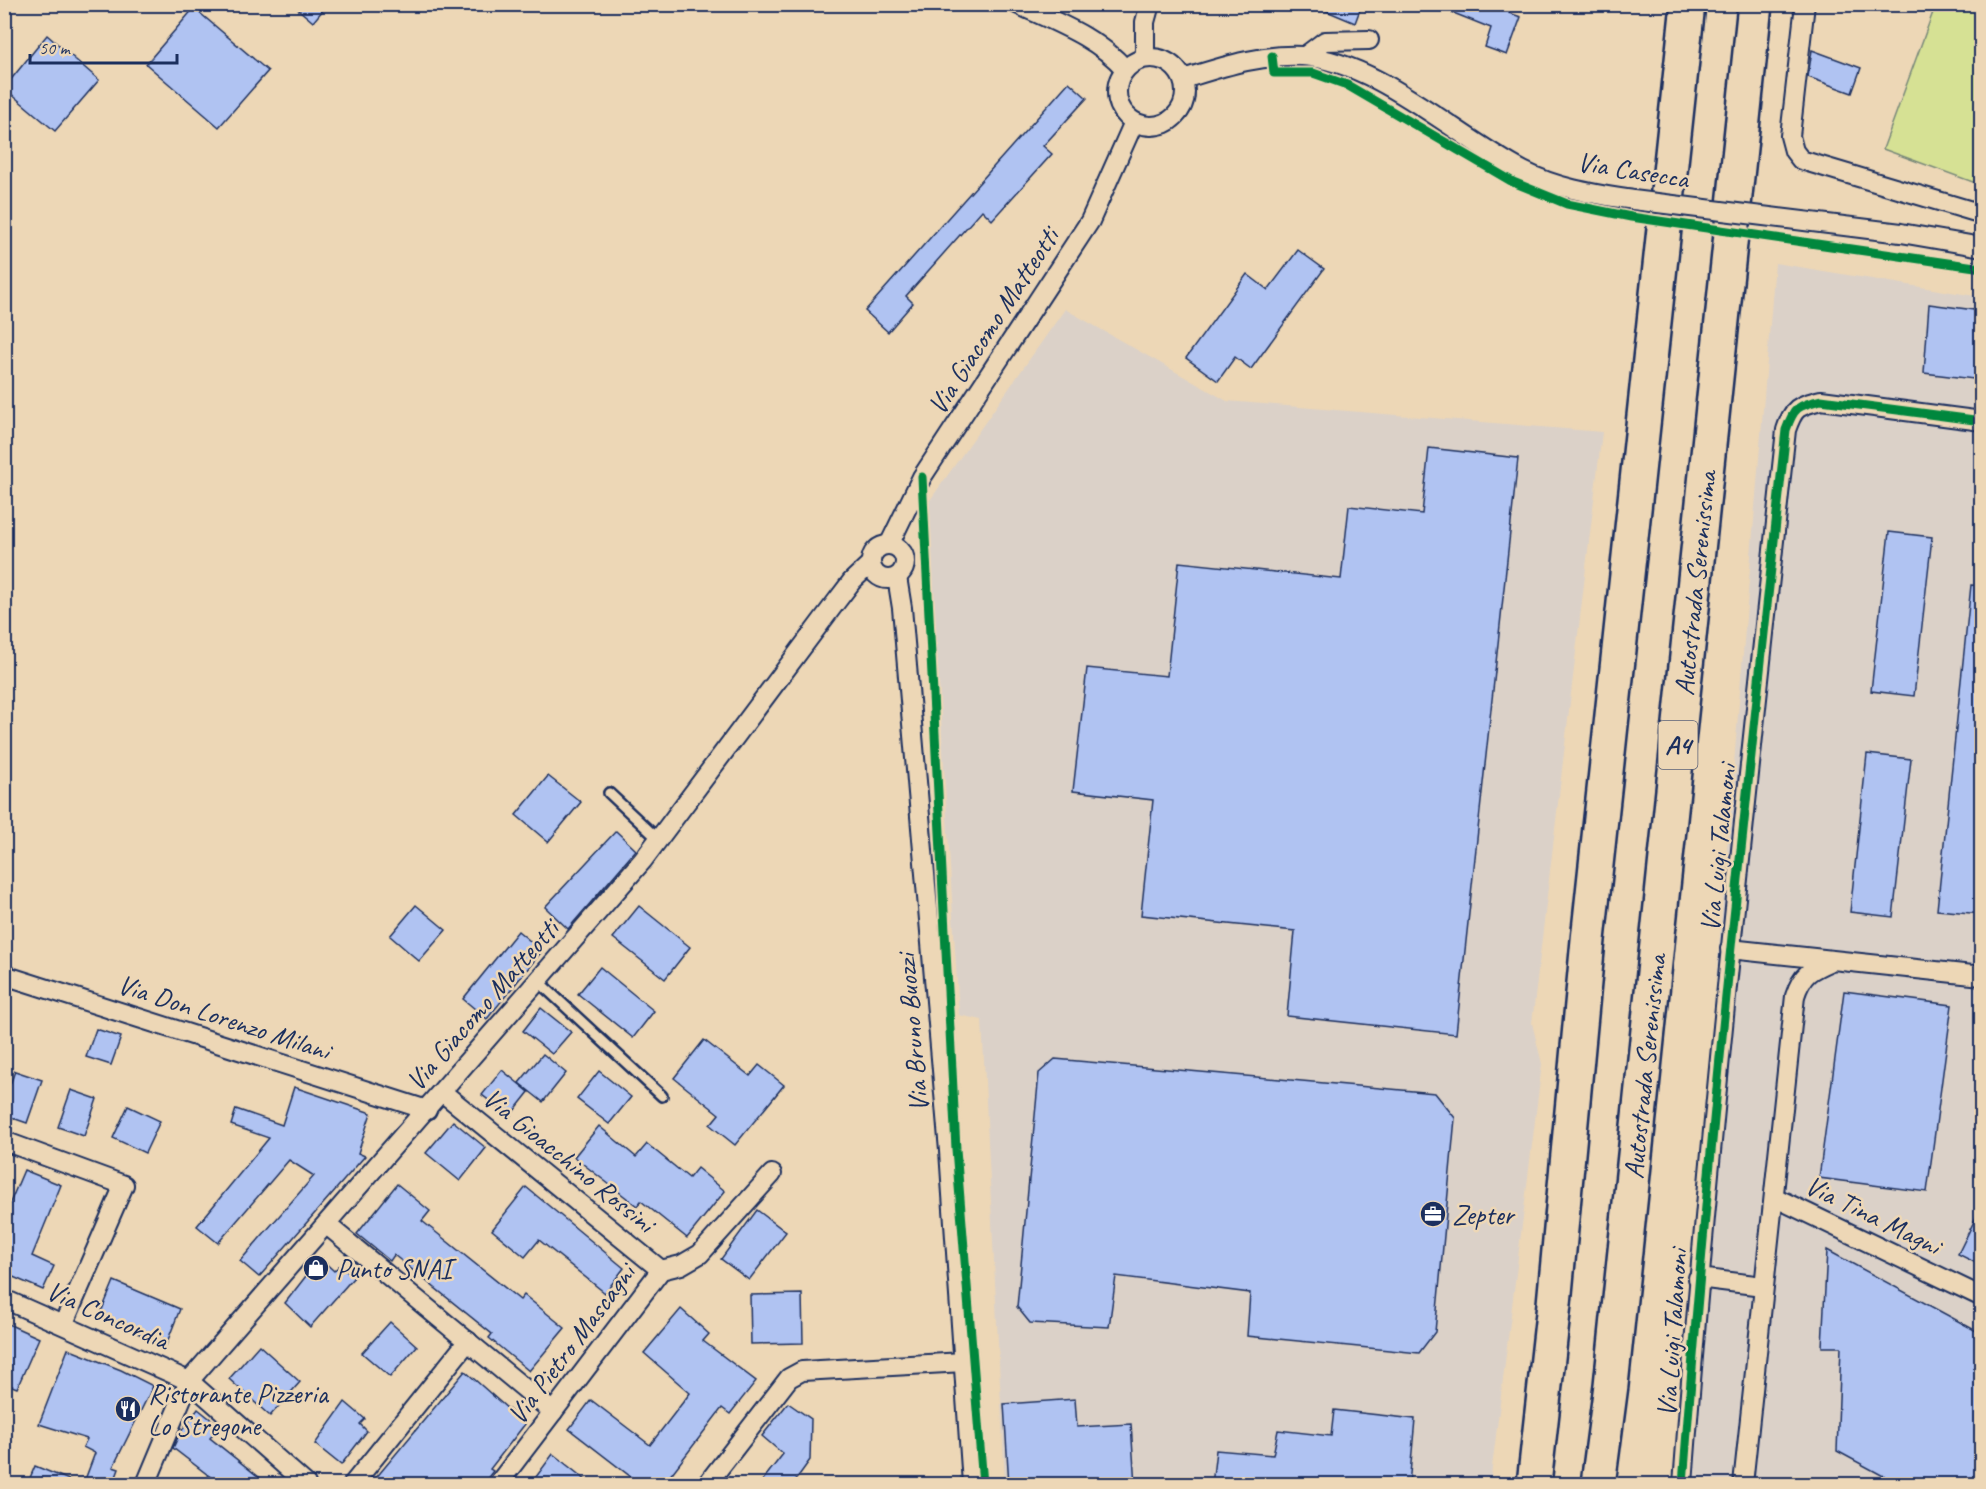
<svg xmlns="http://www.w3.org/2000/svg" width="1986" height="1489" viewBox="0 0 1986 1489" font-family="Caveat,sans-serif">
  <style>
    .built { fill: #dbd1c8 }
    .green { fill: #d6e194; stroke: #788879; stroke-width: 1.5 }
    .building { fill: #b0c3f2; stroke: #1b2f5e; stroke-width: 1.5 }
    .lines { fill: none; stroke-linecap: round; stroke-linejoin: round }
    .lane-casing { stroke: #1b2f5e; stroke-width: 14 }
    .street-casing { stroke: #1b2f5e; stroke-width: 22 }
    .highway-casing { stroke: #1b2f5e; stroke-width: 38 }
    .lane { stroke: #edd7b6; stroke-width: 9 }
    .street { stroke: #edd7b6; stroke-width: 18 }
    .highway { stroke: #edd7b6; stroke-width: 33 }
    .street-bridge-casing { stroke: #1b2f5e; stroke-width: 22; stroke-linecap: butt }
    .street-bridge { stroke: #edd7b6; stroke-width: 18 }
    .cycleway-casing { stroke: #edd7b6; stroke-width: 13 }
    .cycleway { stroke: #00873e; stroke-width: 9 }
    .labels { text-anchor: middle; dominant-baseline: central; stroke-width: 5; stroke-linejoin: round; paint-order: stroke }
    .shield { fill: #edd7b6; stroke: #5a6178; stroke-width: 1.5 }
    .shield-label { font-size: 27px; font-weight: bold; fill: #1b2f5e }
    .street-label { font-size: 28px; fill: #1b2f5e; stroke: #edd7b6 }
    .poi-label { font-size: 28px; fill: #1b2f5e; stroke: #edd7b6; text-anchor: start }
  </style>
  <rect width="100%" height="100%" fill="#edd7b6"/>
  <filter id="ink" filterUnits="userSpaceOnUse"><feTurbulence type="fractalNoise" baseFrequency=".0167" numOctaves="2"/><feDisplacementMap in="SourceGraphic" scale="12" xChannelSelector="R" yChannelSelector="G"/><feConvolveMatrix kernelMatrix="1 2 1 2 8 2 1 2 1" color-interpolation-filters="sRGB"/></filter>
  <g filter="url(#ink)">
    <!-- built -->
    <g class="built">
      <polygon points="1775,263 1981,297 1981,1484 1675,1484"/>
      <polygon points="1065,309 1227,401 1602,432 1532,1023 1542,1064 1490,1484 1005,1484 982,1020 959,1015 928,503"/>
    </g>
    <!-- green -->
    <polygon class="green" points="1936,4 1981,5 1981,185 1883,149"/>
    <!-- building -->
    <g class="building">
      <polygon points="292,4 328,4 313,22"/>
      <polygon points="1310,4 1362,4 1355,23"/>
      <polygon points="1431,4 1512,4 1509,13 1521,17 1507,55 1485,47 1491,28"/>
      <polygon points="194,8 268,71 219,127 146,64"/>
      <polygon points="47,35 99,80 55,131 4,88"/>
      <polygon points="1812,50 1861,68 1852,93 1808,77"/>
      <polygon points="1069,82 1087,98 1043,146 1052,154 992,220 982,210 906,296 913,303 888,332 865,311"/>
      <polygon points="1298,250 1324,269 1251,369 1235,357 1218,381 1186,358 1247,274 1268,290"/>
      <polygon points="1929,304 1982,311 1982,380 1924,373"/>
      <polygon points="1429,448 1518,458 1456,1034 1287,1016 1295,931 1141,915 1153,800 1073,791 1087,668 1167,676 1179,562 1341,579 1349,506 1422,514"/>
      <polygon points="1889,532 1932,537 1914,696 1871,691"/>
      <polygon points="1971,585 1982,586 1982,914 1937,910"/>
      <polygon points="1867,754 1911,759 1893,917 1850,912"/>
      <polygon points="548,776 581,802 548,842 516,815"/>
      <polygon points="616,831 636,850 568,929 545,907"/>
      <polygon points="416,905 446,930 419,961 390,936"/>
      <polygon points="639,906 690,947 665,979 613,938"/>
      <polygon points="518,931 542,951 487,1019 463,999"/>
      <polygon points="600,967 654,1011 633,1038 578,994"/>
      <polygon points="1844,991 1952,1005 1927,1192 1819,1178"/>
      <polygon points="541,1008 571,1032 552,1054 523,1031"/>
      <polygon points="96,1029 121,1037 111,1065 86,1057"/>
      <polygon points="704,1040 750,1076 759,1065 784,1085 735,1145 710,1125 719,1114 674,1078"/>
      <polygon points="543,1054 566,1073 543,1102 519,1083"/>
      <polygon points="1055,1059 1435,1093 1455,1118 1435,1332 1419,1353 1247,1336 1250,1293 1116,1276 1109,1327 1030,1323 1017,1307 1039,1073"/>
      <polygon points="502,1070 529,1092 510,1116 482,1095"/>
      <polygon points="15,1071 42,1080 27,1123 4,1115 4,1101"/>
      <polygon points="599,1071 631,1097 609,1124 577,1099"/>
      <polygon points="294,1087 371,1113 358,1153 365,1156 259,1277 240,1261 314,1176 289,1160 218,1243 197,1226 269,1138 231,1125 236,1109 282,1125"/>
      <polygon points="71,1090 97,1099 84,1136 58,1127"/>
      <polygon points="128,1106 160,1121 145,1153 113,1138"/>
      <polygon points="453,1121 486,1148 460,1181 426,1153"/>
      <polygon points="599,1126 636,1157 647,1144 689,1178 697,1168 725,1191 687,1238 641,1201 637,1206 574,1157"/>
      <polygon points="24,1170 61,1185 32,1256 54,1266 43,1290 4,1273 4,1217"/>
      <polygon points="397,1184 430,1211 422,1221 520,1300 524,1295 565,1328 529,1371 489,1338 492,1334 394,1255 390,1261 357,1234"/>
      <polygon points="526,1187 624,1268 605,1293 539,1240 525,1257 492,1230"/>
      <polygon points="1982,1205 1982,1266 1958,1254"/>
      <polygon points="757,1210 786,1232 749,1280 721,1259"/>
      <polygon points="1827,1250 1982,1334 1982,1485 1900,1485 1837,1451 1841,1347 1822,1347"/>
      <polygon points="320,1258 334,1271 339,1266 354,1277 310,1327 285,1303"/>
      <polygon points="114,1281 180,1309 166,1345 99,1317"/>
      <polygon points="802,1294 803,1343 751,1344 750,1295"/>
      <polygon points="681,1309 709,1334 703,1341 756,1381 730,1414 722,1408 663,1485 626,1485 631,1477 569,1429 591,1400 650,1445 690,1393 644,1353"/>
      <polygon points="390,1322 417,1346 390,1377 362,1353"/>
      <polygon points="8,1324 39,1338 17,1388 4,1383 4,1333"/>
      <polygon points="259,1345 300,1382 270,1416 229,1379"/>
      <polygon points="68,1349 121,1370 153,1386 113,1467 119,1469 113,1485 83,1485 95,1453 83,1447 87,1439 39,1424"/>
      <polygon points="465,1371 525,1424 490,1469 493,1471 482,1485 370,1485"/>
      <polygon points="1075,1399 1077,1427 1131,1424 1135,1485 1009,1485 1004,1404"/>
      <polygon points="345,1402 365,1419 360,1424 367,1431 341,1465 315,1444"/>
      <polygon points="788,1403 811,1419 810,1460 792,1485 759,1485 783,1454 762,1436"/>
      <polygon points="198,1409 219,1426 210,1438 269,1485 221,1485 173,1448 180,1433"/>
      <polygon points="1334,1410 1415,1419 1409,1485 1212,1485 1216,1450 1273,1455 1278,1430 1331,1436"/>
      <polygon points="553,1454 592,1485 530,1485"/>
      <polygon points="35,1466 79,1484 79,1485 27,1485"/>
    </g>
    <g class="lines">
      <!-- lane casing -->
      <g class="lane-casing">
        <g id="lane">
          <polyline points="609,793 658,839"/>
          <polyline points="538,981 662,1096"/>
        </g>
      </g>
      <!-- street casing -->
      <g class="street-casing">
        <g id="street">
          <path d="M1017,4C1055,22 1097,37 1125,69"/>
          <polyline points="1805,4 1790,136 1794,151 1801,160 1982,214"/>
          <polyline points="1305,56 1325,41 1369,40"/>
          <polyline points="1145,58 1145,22 1150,4"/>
          <circle cx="1151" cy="92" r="34"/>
          <path d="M1183,79C1222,67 1260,54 1302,56C1377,61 1457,137 1523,171C1558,189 1595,194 1633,200"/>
          <polyline points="1901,233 1982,247"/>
          <circle cx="888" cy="562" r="17"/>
          <polyline points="889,545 922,477 1090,221 1134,122"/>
          <polyline points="897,577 902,608 949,1151 972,1484"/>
          <polyline points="1730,949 1982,976"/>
          <polyline points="4,975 427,1110"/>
          <polyline points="442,1092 661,1270"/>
          <polyline points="4,1141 124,1185 64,1323"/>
          <polyline points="1774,1197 1982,1297"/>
          <polyline points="327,1225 553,1412"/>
          <polyline points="1698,1278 1763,1286"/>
          <polyline points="4,1299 189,1381 306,1484"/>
          <polyline points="146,1484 189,1381 643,860 836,602 852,581 870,564"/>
          <polyline points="353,1484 468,1341"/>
          <polyline points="498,1484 661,1270 681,1265 700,1254 772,1174"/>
          <polyline points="707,1484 789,1378 802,1371 964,1362"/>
          <path d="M1683,1484C1709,1132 1748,781 1786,430C1794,407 1797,406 1821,400L1982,421"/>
          <path d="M1743,1484L1795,996C1802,974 1810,970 1831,961"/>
        </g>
      </g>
      <!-- highway casing -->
      <g class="highway-casing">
        <g id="highway">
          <polyline points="1534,1484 1554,1304 1588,940 1688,4"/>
          <path id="s1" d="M1598,1484L1611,1385L1755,4"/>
        </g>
      </g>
      <!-- lane -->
      <use href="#lane" class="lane"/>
      <!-- street -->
      <use href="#street" class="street"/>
      <!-- highway -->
      <use href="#highway" class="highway"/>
      <!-- street-bridge casing -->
      <g class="street-bridge-casing">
        <polyline id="street-bridge" points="1633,200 1901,233"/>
      </g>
      <!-- street-bridge -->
      <use href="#street-bridge" class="street-bridge"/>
      <!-- cycleway casing -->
      <g class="cycleway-casing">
        <g id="cycleway">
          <polyline points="1272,56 1274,73 1313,73 1347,85 1513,182 1567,204 1631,217 1982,268"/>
          <polyline points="922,477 956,1149 983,1484"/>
          <path d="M1683,1484C1709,1132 1748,781 1786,430C1794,407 1797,406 1821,400L1982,421"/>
        </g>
      </g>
      <!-- cycleway -->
      <use href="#cycleway" class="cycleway"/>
    </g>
  </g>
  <!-- icons -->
  <defs>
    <g id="office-disc" transform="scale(1.35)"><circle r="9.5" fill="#1b2f5e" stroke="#edd7b6"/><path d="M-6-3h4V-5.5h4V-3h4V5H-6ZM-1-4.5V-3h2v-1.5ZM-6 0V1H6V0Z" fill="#fff"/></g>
    <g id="shop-disc" transform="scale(1.35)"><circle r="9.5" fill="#1b2f5e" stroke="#edd7b6"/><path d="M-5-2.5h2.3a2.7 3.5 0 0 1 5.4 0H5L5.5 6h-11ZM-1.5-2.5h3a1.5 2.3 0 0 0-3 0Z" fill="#fff"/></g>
    <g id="restaurant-disc" transform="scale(1.35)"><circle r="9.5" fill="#1b2f5e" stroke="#edd7b6"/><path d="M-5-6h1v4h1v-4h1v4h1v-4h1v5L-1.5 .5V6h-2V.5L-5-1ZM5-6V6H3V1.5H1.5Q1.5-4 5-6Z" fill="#fff"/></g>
  </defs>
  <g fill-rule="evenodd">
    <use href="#office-disc" x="1433" y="1214"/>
    <use href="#shop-disc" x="316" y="1268"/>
    <use href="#restaurant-disc" x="128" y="1409"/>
  </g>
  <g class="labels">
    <!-- shield labels -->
    <rect class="shield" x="1658.5" y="721" width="39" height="48" rx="4.5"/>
    <g class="shield-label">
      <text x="1678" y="745">A4</text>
    </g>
    <!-- street labels -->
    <g class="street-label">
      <text transform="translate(1633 170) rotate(9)">Via Casecca</text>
      <text transform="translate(993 321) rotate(-57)">Via Giacomo Matteotti</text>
      <text stroke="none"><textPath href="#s1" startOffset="906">Autostrada Serenissima</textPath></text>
      <text transform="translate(1718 848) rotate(-84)">Via Luigi Talamoni</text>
      <text transform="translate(482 1005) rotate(-49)">Via Giacomo Matteotti</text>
      <text transform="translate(224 1017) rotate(18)">Via Don Lorenzo Milani</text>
      <text transform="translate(912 1033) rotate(-95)">Via Bruno Buozzi</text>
      <text stroke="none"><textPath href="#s1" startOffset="420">Autostrada Serenissima</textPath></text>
      <text transform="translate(569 1160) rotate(39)">Via Gioacchino Rossini</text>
      <text transform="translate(1873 1215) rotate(26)">Via Tina Magni</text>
      <text transform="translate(108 1315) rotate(24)">Via Concordia</text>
      <text transform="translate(1672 1333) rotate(-86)">Via Luigi Talamoni</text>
      <text transform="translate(571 1344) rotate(-53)">Via Pietro Mascagni</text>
    </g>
    <!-- poi labels -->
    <g class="poi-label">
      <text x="1452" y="1214">Zepter</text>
      <text x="336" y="1268">Punto SNAI</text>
      <text x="148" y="1393">Ristorante Pizzeria<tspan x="148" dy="32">Lo Stregone</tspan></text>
    </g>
  </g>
  <!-- margin -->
  <rect width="1986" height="1489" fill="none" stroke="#edd7b6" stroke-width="24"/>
  <rect x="12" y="12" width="1962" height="1465" fill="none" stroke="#1b2f5e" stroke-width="2" filter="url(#ink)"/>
  <!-- scale -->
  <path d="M30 54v9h147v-9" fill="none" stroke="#1b2f5e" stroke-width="3"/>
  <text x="39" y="54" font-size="18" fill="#1b2f5e" stroke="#edd7b6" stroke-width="4.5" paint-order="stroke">50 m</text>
</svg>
